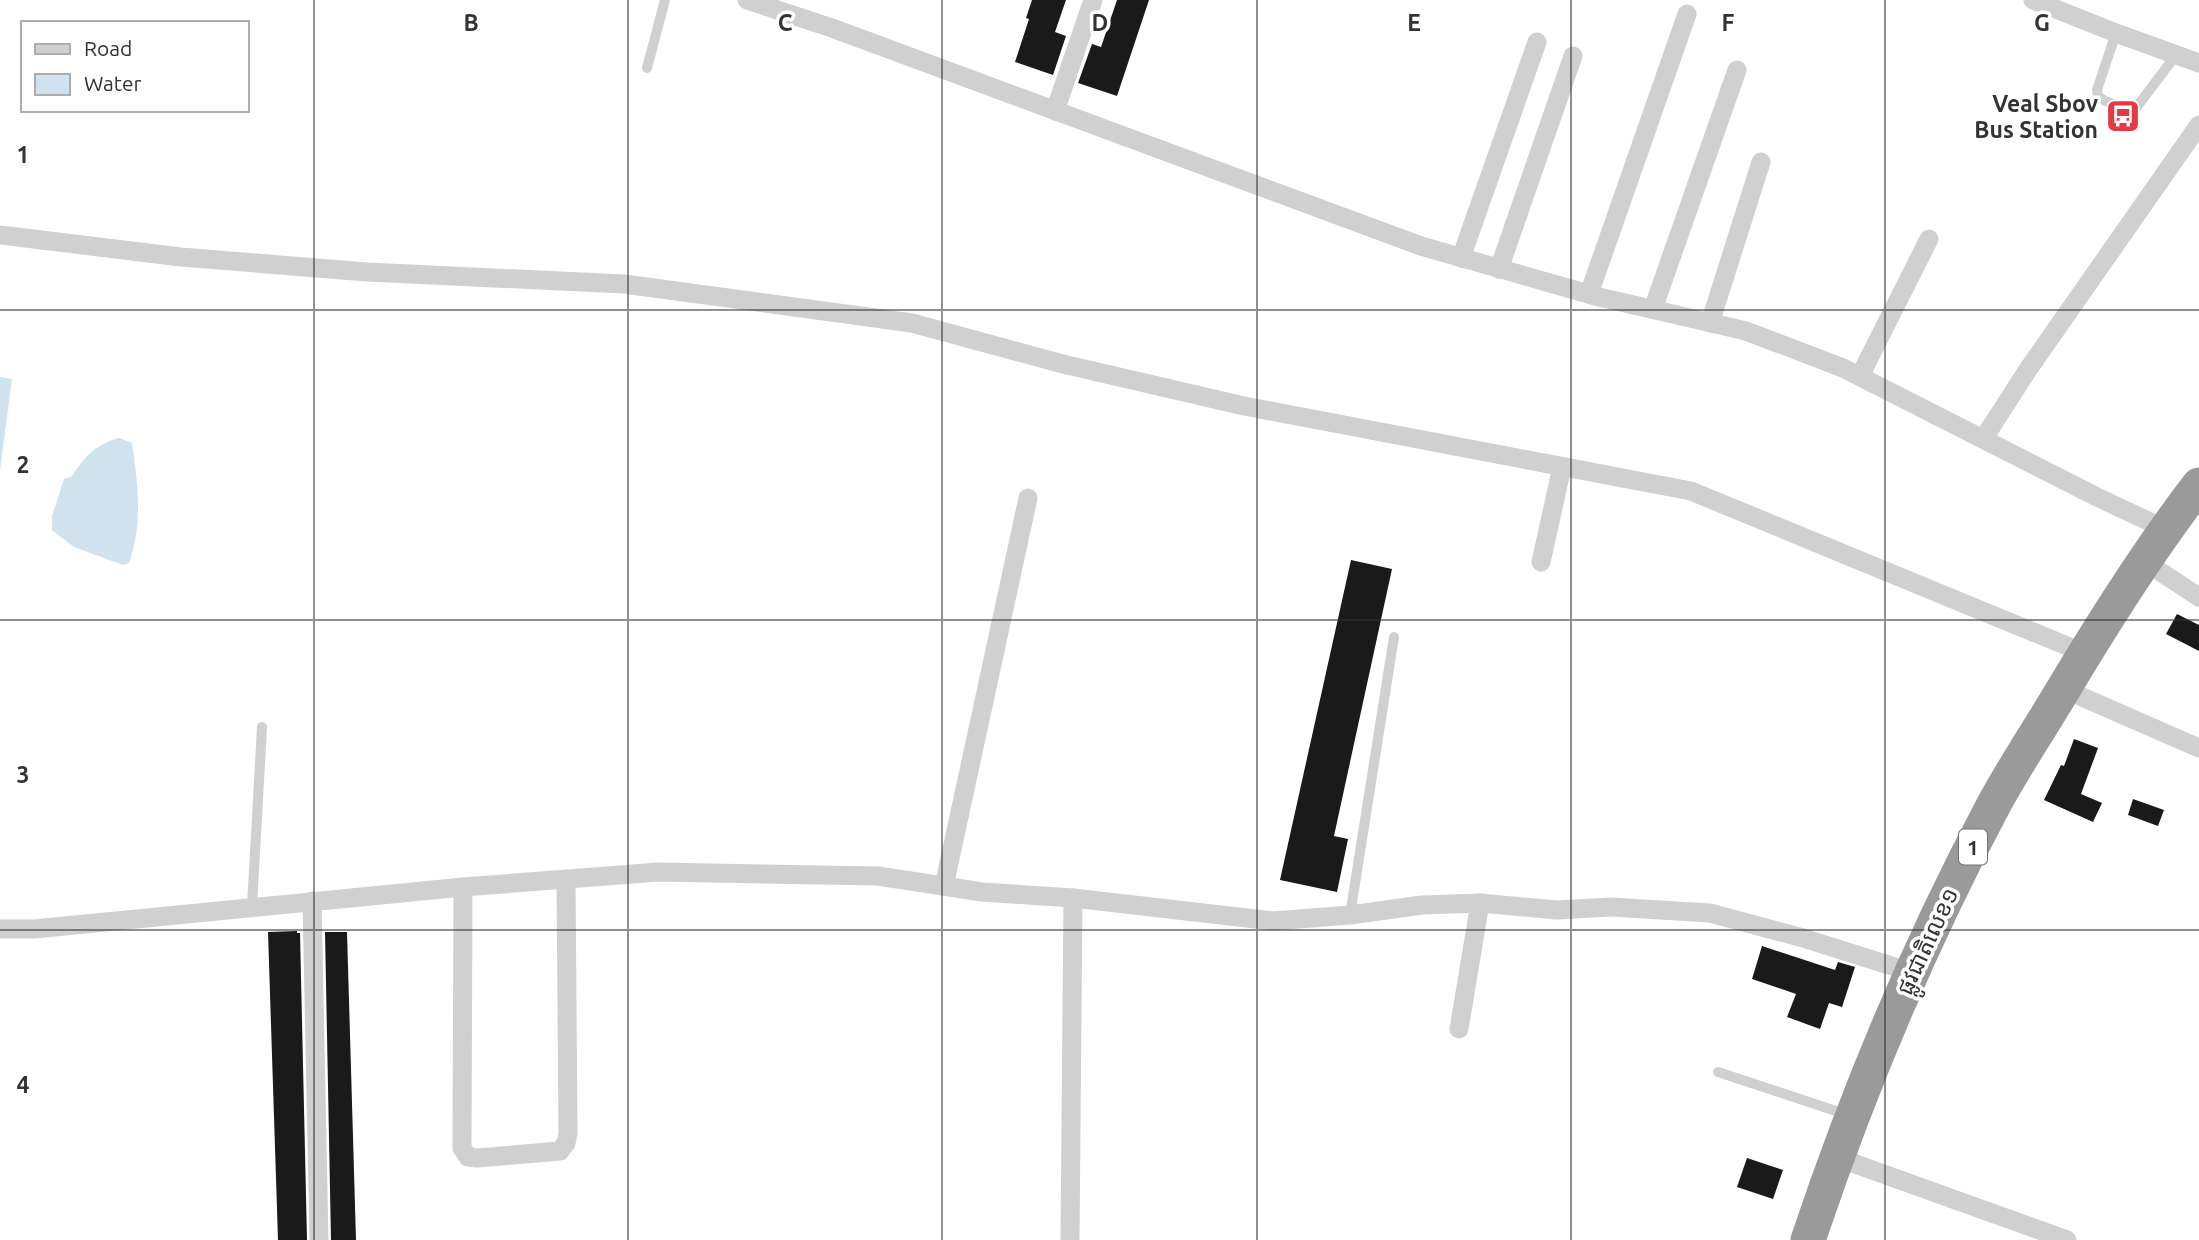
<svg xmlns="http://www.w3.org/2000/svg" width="2199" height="1240" viewBox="0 0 2199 1240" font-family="Ubuntu,'Noto Sans Khmer',sans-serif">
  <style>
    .water { fill: #cfe2ee }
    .building { fill: #1a1a1a }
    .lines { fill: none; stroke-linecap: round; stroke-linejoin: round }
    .lane { stroke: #d0d0d0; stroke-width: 10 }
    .street { stroke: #d0d0d0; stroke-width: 19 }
    .highway { stroke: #9a9a9a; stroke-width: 35 }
    .grid { fill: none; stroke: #333; stroke-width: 2; stroke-opacity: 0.55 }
    .labels { text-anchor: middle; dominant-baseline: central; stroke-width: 7; stroke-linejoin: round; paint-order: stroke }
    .shield { fill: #fff; stroke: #707070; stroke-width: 2 }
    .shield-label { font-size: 21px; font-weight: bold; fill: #333 }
    .poi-label { font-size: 23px; font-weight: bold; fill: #333; stroke: #fff; text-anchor: end }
    .street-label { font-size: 23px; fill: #333; stroke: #fff }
    .grid-label { font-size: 23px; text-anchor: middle; font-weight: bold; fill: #333; stroke: #fff; stroke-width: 7; stroke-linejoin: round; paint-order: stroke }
  </style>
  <rect width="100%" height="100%" fill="#fff"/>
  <!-- water -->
  <g class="water">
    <polygon points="0,377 12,379 0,470"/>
    <path d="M119,438L132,443C138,484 143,523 129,563L123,565L74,547L52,530V516L64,479L71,477C86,456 94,445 119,438Z"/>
  </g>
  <!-- building -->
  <g class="building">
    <polygon points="1032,0 1066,0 1055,32 1066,36 1053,75 1015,62 1029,19 1026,18"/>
    <polygon points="1117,0 1149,0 1117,96 1078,83 1092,44 1101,47"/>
    <polygon points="1351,560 1392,569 1334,836 1348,839 1337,892 1280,880"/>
    <polygon points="2177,614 2199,625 2199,651 2166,634"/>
    <polygon points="2074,739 2098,748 2081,794 2102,803 2093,822 2044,800 2061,765 2064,766"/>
    <polygon points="2133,799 2164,810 2158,826 2128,815"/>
    <polygon points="297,931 297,933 300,933 307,1240 278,1240 268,932"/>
    <polygon points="325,932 347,932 356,1240 331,1240"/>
    <polygon points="1762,946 1835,970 1838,962 1855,967 1842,1007 1829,1003 1820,1029 1787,1017 1796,994 1752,979"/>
    <polygon points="1747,1158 1783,1170 1773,1199 1737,1187"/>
  </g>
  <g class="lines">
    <!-- lane -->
    <g class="lane">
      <polyline points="2116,33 2097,90 2098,96 2105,101 2131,110 2136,108 2176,55"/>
      <polyline points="647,68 665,0"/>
      <polyline points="252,906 262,727"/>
      <polyline points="1350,915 1394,637"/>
      <polyline points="1718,1072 1848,1115"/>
    </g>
    <!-- street -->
    <g class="street">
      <polyline points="747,0 832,28 1421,246 1599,297 1746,331 1843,368 2097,497 2165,529"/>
      <polyline points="2033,0 2116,33 2199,63"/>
      <polyline points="1055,111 1093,0"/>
      <polyline points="0,235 181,257 367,272 624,284 912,323 1063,364 1244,406 1691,491 2084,653"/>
      <polyline points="1461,258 1537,42"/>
      <polyline points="1499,269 1573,56"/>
      <polyline points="1589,294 1687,14"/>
      <polyline points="1653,309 1737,70"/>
      <polyline points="1710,323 1761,162"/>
      <polyline points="1860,376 1929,239"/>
      <polyline points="1984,438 2027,371 2199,125"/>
      <polyline points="2144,561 2199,597"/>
      <polyline points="1541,562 1562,467"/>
      <polyline points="2064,689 2199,748"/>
      <polyline points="944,886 1028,498"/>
      <polyline points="463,887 462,1148 468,1157 477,1158 560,1151 566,1143 568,1134 566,879"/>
      <polyline points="312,901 319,1240"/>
      <polyline points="0,929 34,929 463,887 659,872 878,876 982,892 1073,898 1273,921 1350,915 1422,905 1480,903 1557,910 1611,907 1710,913 1803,938 1911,972"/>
      <polyline points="1459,1029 1480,903"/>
      <polyline points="1836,1157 2067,1240"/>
      <polyline points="1070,1240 1073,898"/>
    </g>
    <!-- highway -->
    <path class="highway" d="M1808,1240C1858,1091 1919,945 1993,806C2014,767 2039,730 2061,693C2104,621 2148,551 2199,485"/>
  </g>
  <!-- grid -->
  <path class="grid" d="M314,0V1240M628,0V1240M942,0V1240M1257,0V1240M1571,0V1240M1885,0V1240M0,310H2199M0,620H2199M0,930H2199"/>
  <!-- icons -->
  <defs>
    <g id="bus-square" transform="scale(1.75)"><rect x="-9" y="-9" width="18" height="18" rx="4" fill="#e63946" stroke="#fff"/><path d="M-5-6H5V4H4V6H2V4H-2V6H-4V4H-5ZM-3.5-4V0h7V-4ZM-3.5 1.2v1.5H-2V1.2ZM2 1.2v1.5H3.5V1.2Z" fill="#fff"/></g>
  </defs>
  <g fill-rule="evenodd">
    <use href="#bus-square" x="2123" y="116"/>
  </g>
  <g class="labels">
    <!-- shield labels -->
    <rect class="shield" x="1959" y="829.5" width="28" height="35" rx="5"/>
    <g class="shield-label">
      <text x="1973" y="847">1</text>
    </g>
    <!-- poi labels -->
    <g class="poi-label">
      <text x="2098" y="103">Veal Sbov<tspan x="2098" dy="26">Bus Station</tspan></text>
    </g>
    <!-- street labels -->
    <g class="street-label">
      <text transform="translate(1927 941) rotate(-65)">ផ្លូវជាតិលេខ១</text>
    </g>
  </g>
  <g class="grid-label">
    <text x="471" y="31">B</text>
    <text x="785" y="31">C</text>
    <text x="1100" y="31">D</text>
    <text x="1414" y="31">E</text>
    <text x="1728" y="31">F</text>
    <text x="2042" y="31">G</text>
    <text x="23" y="163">1</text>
    <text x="23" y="473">2</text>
    <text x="23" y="783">3</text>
    <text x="23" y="1093">4</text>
  </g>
  <!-- legend -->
  <rect x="21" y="21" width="228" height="91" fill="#ffffff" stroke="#adadad" stroke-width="2"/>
  <rect x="35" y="44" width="35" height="10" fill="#d0d0d0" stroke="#adadad" stroke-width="2"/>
  <text x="84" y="56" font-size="21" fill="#333333">Road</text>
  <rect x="35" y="74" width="35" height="21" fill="#cfe2ee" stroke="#adadad" stroke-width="2"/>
  <text x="84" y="91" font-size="21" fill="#333333">Water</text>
</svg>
